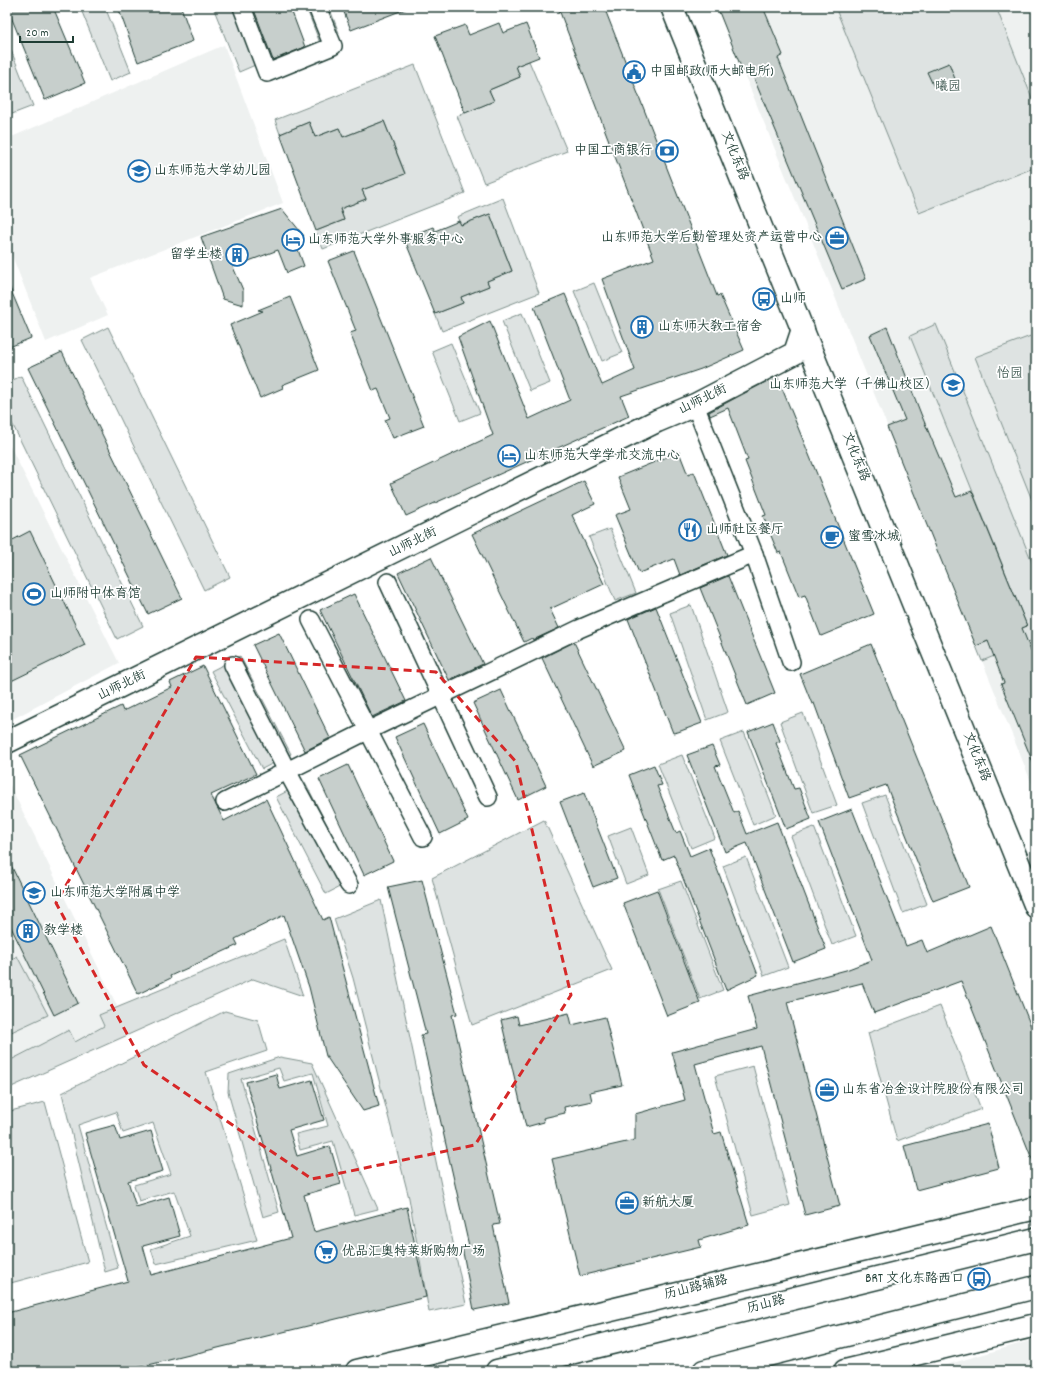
<svg xmlns="http://www.w3.org/2000/svg" width="1043" height="1378" viewBox="0 0 1043 1378" font-family="Dekko,'LXGW WenKai TC',sans-serif">
  <style>
    .built { fill: #eef1f0 }
    .green { fill: #dee3e2; stroke: #7e908b }
    .building { fill: #c7cfcc; stroke: #1f3d34 }
    .lines { fill: none; stroke-linecap: round; stroke-linejoin: round }
    .street-casing { stroke: #1f3d34; stroke-width: 20 }
    .secondary-casing { stroke: #1f3d34; stroke-width: 25 }
    .primary-casing { stroke: #1f3d34; stroke-width: 25 }
    .street { stroke: #fff; stroke-width: 17 }
    .secondary { stroke: #fff; stroke-width: 22 }
    .primary { stroke: #fff; stroke-width: 22 }
    .marked { fill: none; stroke: #d62828; stroke-width: 3; stroke-dasharray: 8 5; stroke-linejoin: round }
    .labels { text-anchor: middle; dominant-baseline: central; stroke-width: 3.5; stroke-linejoin: round; paint-order: stroke }
    .poi-label { font-size: 13px; fill: #1f3d34; stroke: #fff; text-anchor: start }
    .park-label { font-size: 13px; fill: #455e57; stroke: #fff }
    .street-label { font-size: 13px; fill: #1f3d34; stroke: #fff }
  </style>
  <rect width="100%" height="100%" fill="#fff"/>
  <filter id="ink" filterUnits="userSpaceOnUse"><feTurbulence type="fractalNoise" baseFrequency=".025" numOctaves="2"/><feDisplacementMap in="SourceGraphic" scale="8" xChannelSelector="R" yChannelSelector="G"/><feConvolveMatrix kernelMatrix="1 2 1 2 8 2 1 2 1" color-interpolation-filters="sRGB"/></filter>
  <g filter="url(#ink)">
    <!-- built -->
    <g class="built">
      <polygon points="717,7 1036,7 1036,794 833,292"/>
      <polygon points="224,45 283,203 90,278 108,315 46,342 7,243 7,139"/>
      <polygon points="7,440 119,663 7,722"/>
      <polygon points="7,779 117,1006 99,1015 104,1026 75,1042 69,1030 7,1062"/>
      <polygon points="1036,1339 1036,1371 925,1371"/>
    </g>
    <!-- green -->
    <g class="green">
      <polygon points="80,7 105,7 131,72 110,81"/>
      <polygon points="213,7 237,7 260,63 239,72"/>
      <polygon points="306,7 329,7 339,33 320,43"/>
      <polygon points="835,7 996,7 1036,108 1036,167 919,213"/>
      <polygon points="7,40 33,106 7,116"/>
      <polygon points="529,61 567,151 484,183 457,116 494,101 489,90 520,77 516,66"/>
      <polygon points="415,65 465,193 323,249 316,231 344,220 340,209 366,199 362,190 405,173 384,121 343,137 339,128 315,137 309,122 280,134 275,120"/>
      <polygon points="503,198 539,293 442,331 435,314 463,303 461,297 489,286 487,281 512,271 490,214 461,225 457,217"/>
      <polygon points="594,283 622,353 602,361 574,291"/>
      <polygon points="522,313 550,383 530,391 502,321"/>
      <polygon points="936,324 1036,572 1036,639 982,661 976,646 1027,626 910,336"/>
      <polygon points="108,327 230,577 204,590 82,340"/>
      <polygon points="1036,334 1036,510 975,357"/>
      <polygon points="451,343 480,413 460,421 432,351"/>
      <polygon points="21,376 143,626 117,639 7,413 7,383"/>
      <polygon points="610,529 636,593 615,601 589,537"/>
      <polygon points="691,605 728,712 707,720 670,613"/>
      <polygon points="240,656 291,754 262,769 211,671"/>
      <polygon points="803,713 837,805 813,813 780,722"/>
      <polygon points="744,732 776,815 753,825 720,741"/>
      <polygon points="682,755 715,838 691,848 658,764"/>
      <polygon points="305,782 355,879 326,894 276,797"/>
      <polygon points="885,795 927,904 903,913 862,803"/>
      <polygon points="544,820 612,970 472,1025 432,878"/>
      <polygon points="631,827 649,875 626,884 608,836"/>
      <polygon points="814,827 856,936 832,945 791,836"/>
      <polygon points="746,857 788,967 764,976 723,866"/>
      <polygon points="681,881 723,990 700,999 658,889"/>
      <polygon points="381,900 466,1304 429,1312 409,1198 353,978 334,919"/>
      <polygon points="284,939 303,996 253,979 7,1089 7,1062 69,1030 75,1042 104,1026 99,1015"/>
      <polygon points="17,956 48,1015 7,1034 7,962"/>
      <polygon points="940,1006 981,1109 897,1141 868,1033"/>
      <polygon points="225,1011 258,1020 267,1051 206,1072 257,1240 156,1264 151,1249 190,1236 174,1191 139,1201 134,1185 171,1174 153,1123 123,1133 116,1112 78,1125 118,1268 105,1272 62,1093"/>
      <polygon points="280,1057 312,1063 378,1209 354,1215 333,1141 300,1150 296,1134 328,1126 313,1073 284,1081 279,1068 241,1079 279,1212 263,1217 228,1092 229,1074"/>
      <polygon points="753,1066 790,1205 753,1215 715,1076"/>
      <polygon points="45,1102 88,1262 7,1284 7,1112"/>
    </g>
    <!-- building -->
    <g class="building">
      <polygon points="7,7 53,7 85,83 45,100"/>
      <polygon points="118,7 181,7 193,41 138,62"/>
      <polygon points="253,7 290,7 305,47 273,60"/>
      <polygon points="342,7 408,7 408,8 351,30"/>
      <polygon points="558,7 604,7 717,296 720,295 744,350 701,369 621,396 629,416 406,516 391,483 493,435 458,337 490,321 529,419 570,400 534,307 565,294 602,385 635,370 602,279 654,259"/>
      <polygon points="717,7 763,7 783,55 778,58 866,279 842,289 750,69 743,72"/>
      <polygon points="499,23 503,33 526,24 539,57 516,66 520,77 489,90 494,101 465,113 435,36 465,25 469,35"/>
      <polygon points="949,63 955,79 934,87 927,72"/>
      <polygon points="384,121 405,174 362,190 366,199 340,209 344,220 316,231 280,134 309,122 315,137 339,128 343,137"/>
      <polygon points="282,209 304,236 294,239 304,266 287,273 278,250 233,267 243,290 243,305 223,299 201,237"/>
      <polygon points="490,214 512,271 487,281 489,286 461,297 463,303 435,314 404,238 433,227 435,231 459,221 461,225"/>
      <polygon points="354,251 424,426 393,438 385,420 390,418 378,389 373,391 350,333 356,331 328,261"/>
      <polygon points="7,281 31,338 7,348"/>
      <polygon points="290,297 319,370 282,385 283,388 260,398 230,325 263,311 258,310"/>
      <polygon points="887,327 921,414 956,497 972,491 1027,626 1022,628 1036,664 1036,770 1001,684 1004,683 988,641 976,646 887,427 905,420 870,335"/>
      <polygon points="62,352 182,598 148,614 28,368"/>
      <polygon points="777,376 874,614 821,636 805,595 799,597 781,552 778,553 763,516 766,515 745,461 748,460 728,408 710,416 709,412"/>
      <polygon points="679,452 688,475 694,472 727,555 680,575 674,559 639,573 615,515 631,509 618,477"/>
      <polygon points="584,481 595,504 572,515 604,584 550,609 559,628 533,640 532,638 524,642 472,534"/>
      <polygon points="30,531 85,645 7,683 7,543"/>
      <polygon points="431,557 483,664 449,680 398,573"/>
      <polygon points="728,576 775,693 747,705 700,588"/>
      <polygon points="354,594 406,701 372,717 320,610"/>
      <polygon points="656,607 702,723 678,732 673,733 628,619"/>
      <polygon points="279,633 330,738 305,751 253,645"/>
      <polygon points="574,642 626,751 593,766 542,658"/>
      <polygon points="871,644 969,887 933,901 886,785 849,798 814,703 812,704 800,674"/>
      <polygon points="203,666 256,774 211,795 224,821 266,799 323,920 329,917 379,1106 363,1111 326,1056 309,987 284,915 235,939 238,945 170,976 171,978 138,994 20,755 121,706 123,711 172,687 170,682"/>
      <polygon points="501,690 546,786 518,800 473,703"/>
      <polygon points="773,722 780,741 776,743 794,789 799,788 811,819 786,829 748,732"/>
      <polygon points="423,724 468,820 440,834 395,737"/>
      <polygon points="712,746 720,765 715,766 734,813 738,811 747,834 777,822 826,949 793,962 747,843 725,852 687,755"/>
      <polygon points="348,765 393,861 364,875 319,779"/>
      <polygon points="654,765 662,785 657,786 676,833 680,831 690,856 709,848 758,975 726,990 674,855 662,860 629,775"/>
      <polygon points="584,793 617,878 593,887 560,802"/>
      <polygon points="852,809 906,946 922,940 927,953 991,926 1036,1039 1036,1169 961,981 874,1013 862,983 787,1002 840,1206 805,1215 761,1046 695,1064 714,1134 721,1132 749,1225 699,1240 701,1247 580,1276 552,1159 635,1140 635,1114 685,1100 672,1052 757,1029 748,996 846,970 872,960 819,822"/>
      <polygon points="7,857 78,1003 54,1015 7,919"/>
      <polygon points="422,880 457,1014 452,1015 500,1224 493,1225 509,1303 474,1310 462,1247 469,1246 421,1035 426,1034 388,887"/>
      <polygon points="657,890 700,1003 667,1016 623,903"/>
      <polygon points="569,1013 572,1025 605,1017 622,1085 590,1092 592,1101 564,1107 565,1113 543,1118 544,1122 526,1127 501,1020 517,1016 519,1025"/>
      <polygon points="276,1074 280,1089 312,1080 324,1120 289,1130 297,1156 330,1146 341,1184 304,1195 314,1232 407,1207 426,1297 124,1371 7,1371 7,1313 128,1281 85,1133 115,1125 120,1140 151,1131 163,1171 128,1181 136,1207 169,1197 180,1236 143,1246 151,1275 291,1238 246,1082"/>
      <polygon points="988,1124 999,1168 916,1190 904,1146"/>
    </g>
    <g class="lines">
      <!-- street casing -->
      <g class="street-casing">
        <g id="street">
          <polyline points="242,7 267,73 333,46 317,7"/>
          <polyline points="695,405 754,554 791,662"/>
          <polyline points="388,582 488,797"/>
          <polyline points="311,620 423,837"/>
          <polyline points="233,665 287,771 349,885"/>
          <polyline points="225,802 367,731 579,629 754,554"/>
        </g>
      </g>
      <!-- secondary casing -->
      <g class="secondary-casing">
        <g id="secondary">
          <polyline points="672,7 1036,907"/>
          <polyline points="7,742 657,421 695,405 795,353 803,329"/>
          <polyline points="357,1371 1036,1208"/>
          <polyline points="845,1371 1036,1325"/>
        </g>
      </g>
      <!-- primary casing -->
      <g class="primary-casing">
        <g id="primary">
          <polyline points="497,1371 1036,1239"/>
          <polyline points="704,1371 1036,1287"/>
        </g>
      </g>
      <!-- street -->
      <use href="#street" class="street"/>
      <!-- secondary -->
      <use href="#secondary" class="secondary"/>
      <!-- primary -->
      <use href="#primary" class="primary"/>
    </g>
  </g>
  <!-- marked area -->
  <path class="marked" d="M196,657L436,672L516,762L571,995L475,1145L312,1179L144,1065L56,903Z"/>
  <!-- icons -->
  <defs>
    <g id="civic-ring" transform="scale(1.15)"><circle r="9.5" fill="#fff" stroke="#1f6fb2" stroke-width="1.5"/><path d="M-.6-6.5H3V-4.5H.6V-3L4-1V1h2V6H-6V1h2V-1L-.6-3ZM-1.2 2.5V6h2.4V2.5Z" fill="#1f6fb2"/></g>
    <g id="bank-ring" transform="scale(1.15)"><circle r="9.5" fill="#fff" stroke="#1f6fb2" stroke-width="1.5"/><path d="M-6-4H6V4H-6ZM0-2.3a2.3 2.3 0 1 0 0 4.6a2.3 2.3 0 1 0 0-4.6Z" fill="#1f6fb2"/></g>
    <g id="school-ring" transform="scale(1.15)"><circle r="9.5" fill="#fff" stroke="#1f6fb2" stroke-width="1.5"/><path d="M0-5L7-2L0 1L-7-2ZM-4 1L0 2.5L4 1V4Q0 6-4 4Z" fill="#1f6fb2"/></g>
    <g id="office-ring" transform="scale(1.15)"><circle r="9.5" fill="#fff" stroke="#1f6fb2" stroke-width="1.5"/><path d="M-6-3h4V-5.5h4V-3h4V5H-6ZM-1-4.5V-3h2v-1.5ZM-6 0V1H6V0Z" fill="#1f6fb2"/></g>
    <g id="hotel-ring" transform="scale(1.15)"><circle r="9.5" fill="#fff" stroke="#1f6fb2" stroke-width="1.5"/><path d="M-6-4.5h1.5V1H6V5H4.5V3h-9V5H-6ZM-4 0a1.8 1.8 0 1 1 3.6 0ZM.5 0V-2.5h3Q6-2.5 6 0Z" fill="#1f6fb2"/></g>
    <g id="building-ring" transform="scale(1.15)"><circle r="9.5" fill="#fff" stroke="#1f6fb2" stroke-width="1.5"/><path d="M-4-6H4V6H1V3H-1V6H-4ZM-2.5-4.3h1.7v1.8h-1.7ZM.8-4.3h1.7v1.8H.8ZM-2.5-1h1.7V.8h-1.7ZM.8-1h1.7V.8H.8Z" fill="#1f6fb2"/></g>
    <g id="bus-ring" transform="scale(1.15)"><circle r="9.5" fill="#fff" stroke="#1f6fb2" stroke-width="1.5"/><path d="M-5-6H5V4H4V6H2V4H-2V6H-4V4H-5ZM-3.5-4V0h7V-4ZM-3.5 1.2v1.5H-2V1.2ZM2 1.2v1.5H3.5V1.2Z" fill="#1f6fb2"/></g>
    <g id="university-ring" transform="scale(1.15)"><circle r="9.5" fill="#fff" stroke="#1f6fb2" stroke-width="1.5"/><path d="M0-5L7-2L0 1L-7-2ZM-4 1L0 2.5L4 1V4Q0 6-4 4Z" fill="#1f6fb2"/></g>
    <g id="restaurant-ring" transform="scale(1.15)"><circle r="9.5" fill="#fff" stroke="#1f6fb2" stroke-width="1.5"/><path d="M-5-6h1v4h1v-4h1v4h1v-4h1v5L-1.5 .5V6h-2V.5L-5-1ZM5-6V6H3V1.5H1.5Q1.5-4 5-6Z" fill="#1f6fb2"/></g>
    <g id="cafe-ring" transform="scale(1.15)"><circle r="9.5" fill="#fff" stroke="#1f6fb2" stroke-width="1.5"/><path d="M-5.5-4.5H6V0H3Q3 3.5 0 3.5H-2.5Q-5.5 3.5-5.5 0ZM3-3.2v2h1.7v-2ZM-6 4.5H4V6H-6Z" fill="#1f6fb2"/></g>
    <g id="stadium-ring" transform="scale(1.15)"><circle r="9.5" fill="#fff" stroke="#1f6fb2" stroke-width="1.5"/><path d="M0-5a6.5 5 0 1 0 0 10a6.5 5 0 1 0 0-10ZM-3.5-1.8h7v3.6h-7Z" fill="#1f6fb2"/></g>
    <g id="supermarket-ring" transform="scale(1.15)"><circle r="9.5" fill="#fff" stroke="#1f6fb2" stroke-width="1.5"/><path d="M-6-5.5h2.5l.6 2H6L4.5 2H-2.5L-4.4-4H-6ZM-1.5 3.2a1.3 1.3 0 1 0 .1 0ZM3 3.2a1.3 1.3 0 1 0 .1 0Z" fill="#1f6fb2"/></g>
  </defs>
  <g fill-rule="evenodd">
    <use href="#civic-ring" x="634" y="72"/>
    <use href="#bank-ring" x="667" y="151"/>
    <use href="#school-ring" x="139" y="171"/>
    <use href="#office-ring" x="837" y="238"/>
    <use href="#hotel-ring" x="293" y="240"/>
    <use href="#building-ring" x="237" y="255"/>
    <use href="#bus-ring" x="764" y="299"/>
    <use href="#building-ring" x="642" y="327"/>
    <use href="#university-ring" x="953" y="385"/>
    <use href="#hotel-ring" x="509" y="456"/>
    <use href="#restaurant-ring" x="690" y="530"/>
    <use href="#cafe-ring" x="832" y="537"/>
    <use href="#stadium-ring" x="34" y="594"/>
    <use href="#school-ring" x="34" y="893"/>
    <use href="#building-ring" x="28" y="931"/>
    <use href="#office-ring" x="827" y="1090"/>
    <use href="#office-ring" x="627" y="1203"/>
    <use href="#supermarket-ring" x="326" y="1252"/>
    <use href="#bus-ring" x="979" y="1279"/>
  </g>
  <g class="labels">
    <!-- poi labels -->
    <g class="poi-label">
      <text x="650" y="72">中国邮政(师大邮电所)</text>
      <text x="652" y="151" text-anchor="end">中国工商银行</text>
      <text x="154" y="171">山东师范大学幼儿园</text>
      <text x="822" y="238" text-anchor="end">山东师范大学后勤管理处资产运营中心</text>
      <text x="308" y="240">山东师范大学外事服务中心</text>
      <text x="222" y="255" text-anchor="end">留学生楼</text>
      <text x="780" y="299">山师</text>
      <text x="658" y="327">山东师大教工宿舍</text>
      <text x="938" y="385" text-anchor="end">山东师范大学（千佛山校区）</text>
      <text x="524" y="456">山东师范大学学术交流中心</text>
      <text x="706" y="530">山师社区餐厅</text>
      <text x="848" y="537">蜜雪冰城</text>
      <text x="50" y="594">山师附中体育馆</text>
      <text x="50" y="893">山东师范大学附属中学</text>
      <text x="44" y="931">教学楼</text>
      <text x="842" y="1090">山东省冶金设计院股份有限公司</text>
      <text x="642" y="1203">新航大厦</text>
      <text x="342" y="1252">优品汇奥特莱斯购物广场</text>
      <text x="964" y="1279" text-anchor="end">BRT 文化东路西口</text>
    </g>
    <!-- park labels -->
    <g class="park-label">
      <text x="948" y="87">曦园</text>
      <text x="1010" y="374">怡园</text>
    </g>
    <!-- street labels -->
    <g class="street-label">
      <text transform="translate(734 156) rotate(68)">文化东路</text>
      <text transform="translate(703 400) rotate(-26)">山师北街</text>
      <text transform="translate(855 457) rotate(68)">文化东路</text>
      <text transform="translate(413 543) rotate(-26)">山师北街</text>
      <text transform="translate(122 686) rotate(-26)">山师北街</text>
      <text transform="translate(976 757) rotate(68)">文化东路</text>
      <text transform="translate(696 1288) rotate(-14)">历山路辅路</text>
      <text transform="translate(766 1305) rotate(-14)">历山路</text>
    </g>
  </g>
  <!-- margin -->
  <rect width="1043" height="1378" fill="none" stroke="#fff" stroke-width="24"/>
  <rect x="12" y="12" width="1019" height="1354" fill="none" stroke="#1f3d34" stroke-width="1.5" filter="url(#ink)"/>
  <!-- scale -->
  <path d="M20 36v6h53v-6" fill="none" stroke="#1f3d34" stroke-width="2"/>
  <text x="26" y="36" font-size="12" fill="#1f3d34" stroke="#ffffff" stroke-width="3" paint-order="stroke">20 m</text>
</svg>
